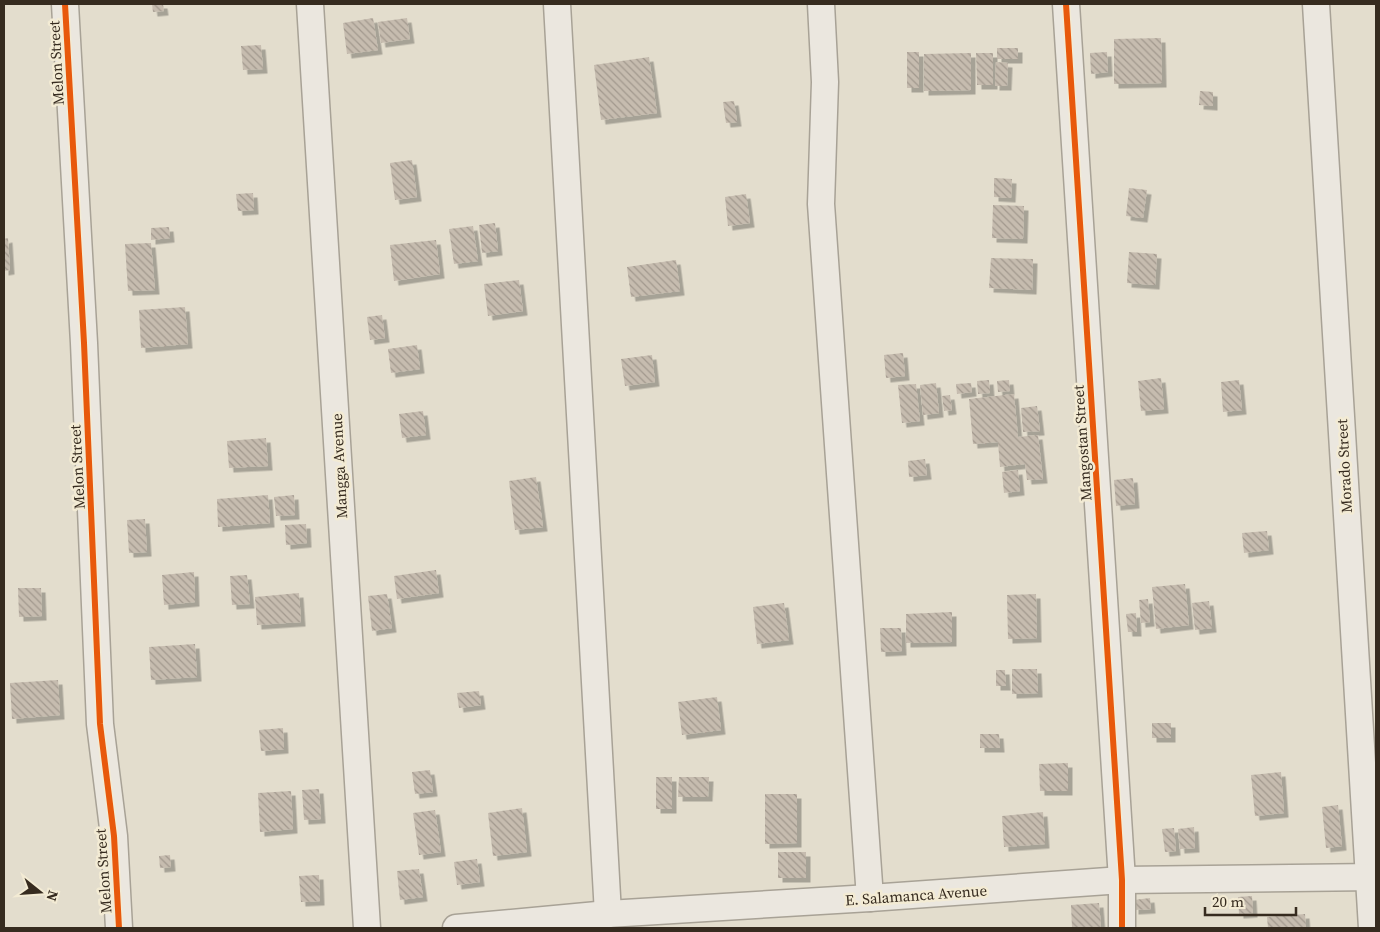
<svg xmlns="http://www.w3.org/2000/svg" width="1380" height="932" viewBox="0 0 1380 932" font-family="'Source Serif 4',serif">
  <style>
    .building { fill: url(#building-back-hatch); filter: url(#shadow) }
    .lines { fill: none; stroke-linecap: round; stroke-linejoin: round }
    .street-casing { stroke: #a8a296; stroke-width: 29 }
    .street { stroke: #ebe7df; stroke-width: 26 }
    .cycleway-casing { stroke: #f3ebd4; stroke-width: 9 }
    .cycleway { stroke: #e8590c; stroke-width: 6 }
    .labels { text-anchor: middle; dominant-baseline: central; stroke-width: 5; stroke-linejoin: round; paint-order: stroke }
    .street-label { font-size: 15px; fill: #362b1f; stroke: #f3ebd4 }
  </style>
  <defs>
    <pattern id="building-back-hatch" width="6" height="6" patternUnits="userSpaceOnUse" patternTransform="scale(1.25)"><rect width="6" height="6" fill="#c6bcaf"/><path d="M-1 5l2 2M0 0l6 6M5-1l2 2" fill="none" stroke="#a2998e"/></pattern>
    <filter id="shadow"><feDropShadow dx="4.5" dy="4.5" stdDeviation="0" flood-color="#0004"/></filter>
  </defs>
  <rect width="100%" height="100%" fill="#e3ddcd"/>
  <!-- building -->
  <g class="building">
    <polygon points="152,4 163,4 164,11 153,12"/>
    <polygon points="373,18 378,50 347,54 343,23"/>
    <polygon points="407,18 410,39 381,43 378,22"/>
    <polygon points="1161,38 1162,83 1114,84 1114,39"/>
    <polygon points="261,45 263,69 243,70 241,46"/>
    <rect x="997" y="48" width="21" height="11"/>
    <rect x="907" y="52" width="12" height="36"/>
    <polygon points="1107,52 1108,72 1091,74 1090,53"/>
    <polygon points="971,53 971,90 924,91 924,54"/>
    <polygon points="976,53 993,53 993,85 977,85"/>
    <polygon points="649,57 657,113 601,120 594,65"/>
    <polygon points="996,62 1008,63 1007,86 995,86"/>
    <polygon points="1200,91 1213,92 1213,106 1199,105"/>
    <polygon points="734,101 737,122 726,123 723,102"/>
    <polygon points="412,160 417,197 395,200 390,163"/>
    <polygon points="994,178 1012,179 1011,198 994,197"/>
    <polygon points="1129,188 1147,190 1143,218 1126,216"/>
    <polygon points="253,193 254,210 238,211 236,194"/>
    <polygon points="746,194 750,223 728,226 725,197"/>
    <polygon points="993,205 1024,206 1023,239 992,238"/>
    <polygon points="495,223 498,251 482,253 479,225"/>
    <polygon points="473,226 478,261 454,264 449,229"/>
    <polygon points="169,227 170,238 151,240 151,228"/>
    <polygon points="8,238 10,270 4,271 4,239"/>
    <polygon points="436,240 440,274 394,281 390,245"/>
    <polygon points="151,243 155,290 128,291 125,244"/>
    <polygon points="1129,252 1157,254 1155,285 1127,283"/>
    <polygon points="991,258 1033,259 1032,290 989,288"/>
    <polygon points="676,260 680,291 631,297 627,267"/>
    <polygon points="519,280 523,311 488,316 484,284"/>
    <polygon points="185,307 188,344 141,348 139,310"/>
    <polygon points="382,315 385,338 370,340 367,317"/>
    <polygon points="417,345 420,369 391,373 388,349"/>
    <polygon points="903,353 905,376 886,378 884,355"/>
    <polygon points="652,355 655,382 625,386 621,359"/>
    <polygon points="1161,378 1164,409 1141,411 1138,381"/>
    <polygon points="989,380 990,393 978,394 977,381"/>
    <polygon points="1009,380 1010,391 998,392 997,381"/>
    <polygon points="1239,380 1242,410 1223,412 1221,382"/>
    <polygon points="936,383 939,413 923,415 920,385"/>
    <polygon points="971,383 972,392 957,394 956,384"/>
    <polygon points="916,384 920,421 902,423 898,385"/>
    <polygon points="1014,394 1018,437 1038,435 1043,479 1027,480 1025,464 1000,467 998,442 973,444 969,399"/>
    <polygon points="950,395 952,410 944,411 942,396"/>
    <polygon points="1037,406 1040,431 1023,432 1021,408"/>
    <polygon points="423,411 426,435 402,438 399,414"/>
    <polygon points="266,438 268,466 229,468 227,441"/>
    <polygon points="925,459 927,475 909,477 908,461"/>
    <polygon points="1018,470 1020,491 1004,493 1002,472"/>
    <polygon points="536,477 543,527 515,530 509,481"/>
    <polygon points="1133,478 1135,504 1116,506 1114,480"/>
    <polygon points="268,495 270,523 218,527 217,499"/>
    <polygon points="294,495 295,515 276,516 274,497"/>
    <polygon points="145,519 147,552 129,553 127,520"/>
    <polygon points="306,524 307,543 286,545 285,525"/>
    <polygon points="1267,531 1269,550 1244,553 1242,533"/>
    <polygon points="436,570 439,593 397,599 394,576"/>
    <polygon points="194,572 195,602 164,605 162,575"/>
    <polygon points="247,575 250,604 232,605 230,576"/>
    <polygon points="1185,584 1189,625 1156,629 1152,587"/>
    <polygon points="18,588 41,588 42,616 19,617"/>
    <polygon points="299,593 301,622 257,625 255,597"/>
    <polygon points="387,594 392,628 372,631 368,596"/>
    <polygon points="1036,594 1037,638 1008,639 1007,595"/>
    <polygon points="1148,599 1150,622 1141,623 1139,600"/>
    <polygon points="1209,601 1212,628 1195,630 1192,603"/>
    <polygon points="784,603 789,640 757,644 753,607"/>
    <polygon points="952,612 952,642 906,643 906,614"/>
    <polygon points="1136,613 1137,632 1128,632 1126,614"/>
    <polygon points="880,628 901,628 902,651 881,652"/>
    <polygon points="195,644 197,677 151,680 149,647"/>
    <polygon points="1012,669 1037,669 1038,693 1012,694"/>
    <polygon points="996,670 1005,670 1006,686 996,686"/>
    <polygon points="58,680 60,715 12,719 10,683"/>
    <polygon points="479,691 481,705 459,708 457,693"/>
    <polygon points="717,697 721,730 682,735 678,702"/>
    <rect x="1152" y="723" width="19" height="15"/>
    <polygon points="283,728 284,749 261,751 259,730"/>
    <polygon points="980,734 999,734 1000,748 980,748"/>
    <polygon points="1068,763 1068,791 1040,791 1039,764"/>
    <polygon points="430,770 433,792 415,794 412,772"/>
    <polygon points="1281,772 1284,813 1255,816 1251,775"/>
    <rect x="656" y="777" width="16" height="32"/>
    <polygon points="679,777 709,777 708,797 678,797"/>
    <polygon points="319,789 321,819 304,820 302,790"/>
    <polygon points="291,791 293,829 260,832 258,793"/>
    <polygon points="765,794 797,794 797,843 765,844"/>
    <polygon points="1338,805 1342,846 1326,848 1322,807"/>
    <polygon points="522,808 527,852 493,856 488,813"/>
    <polygon points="435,810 441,852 419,855 413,813"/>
    <polygon points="1043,812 1045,844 1004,847 1002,816"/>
    <polygon points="1194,827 1195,848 1180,849 1178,829"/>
    <polygon points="1174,828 1176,851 1165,852 1162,829"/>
    <rect x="778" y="852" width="28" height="26"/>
    <polygon points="170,855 171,867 160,868 159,856"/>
    <polygon points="477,859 480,882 457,885 454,862"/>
    <polygon points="419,869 423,897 400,900 397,871"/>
    <polygon points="319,875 320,901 301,902 299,876"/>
    <polygon points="1252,896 1253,913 1239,914 1238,897"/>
    <polygon points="1150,898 1151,909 1134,910 1134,900"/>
    <polygon points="1099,903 1101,928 1072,928 1071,905"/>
    <polygon points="1305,914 1306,928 1268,928 1267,917"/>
  </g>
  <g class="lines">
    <!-- street casing -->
    <g class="street-casing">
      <g id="street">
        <polyline points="65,4 84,343 100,724 114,836 119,928"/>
        <polyline points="310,4 367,928"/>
        <polyline points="557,4 608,914"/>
        <polyline points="821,4 825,82 821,204 870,898"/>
        <polyline points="1066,4 1122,880 1122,928"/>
        <polyline points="1316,4 1372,928"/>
        <polyline points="456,928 608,914 870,898 1122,880 1376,877"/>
      </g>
    </g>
    <!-- street -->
    <use href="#street" class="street"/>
    <!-- cycleway casing -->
    <g class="cycleway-casing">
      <g id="cycleway">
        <polyline points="65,4 84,343 100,724 114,836 119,928"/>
        <polyline points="1066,4 1122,880 1122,928"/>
      </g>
    </g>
    <!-- cycleway -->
    <use href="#cycleway" class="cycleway"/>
  </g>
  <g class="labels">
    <!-- street labels -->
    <g class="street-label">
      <text transform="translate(56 63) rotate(-93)">Melon Street</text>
      <text transform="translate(1082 443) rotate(-94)">Mangostan Street</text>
      <text transform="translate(339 466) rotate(-93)">Mangga Avenue</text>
      <text transform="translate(1344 466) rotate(-93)">Morado Street</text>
      <text transform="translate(77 467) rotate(-93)">Melon Street</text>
      <text transform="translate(103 871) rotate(-94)">Melon Street</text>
      <text transform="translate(916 895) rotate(-4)">E. Salamanca Avenue</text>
    </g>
  </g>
  <!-- border -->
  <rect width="1380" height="932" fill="none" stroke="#362b1f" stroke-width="10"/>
  <!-- north arrow -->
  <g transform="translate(40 892) rotate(107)" stroke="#f3ebd4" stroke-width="4" paint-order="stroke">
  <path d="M0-4L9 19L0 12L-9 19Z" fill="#362b1f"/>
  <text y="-8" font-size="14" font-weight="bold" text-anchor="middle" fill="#362b1f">N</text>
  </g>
  <!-- scale -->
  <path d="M1205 907v8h91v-8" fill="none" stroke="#362b1f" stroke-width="2.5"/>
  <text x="1212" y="907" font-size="15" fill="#362b1f" stroke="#f3ebd4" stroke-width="4" paint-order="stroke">20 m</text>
</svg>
